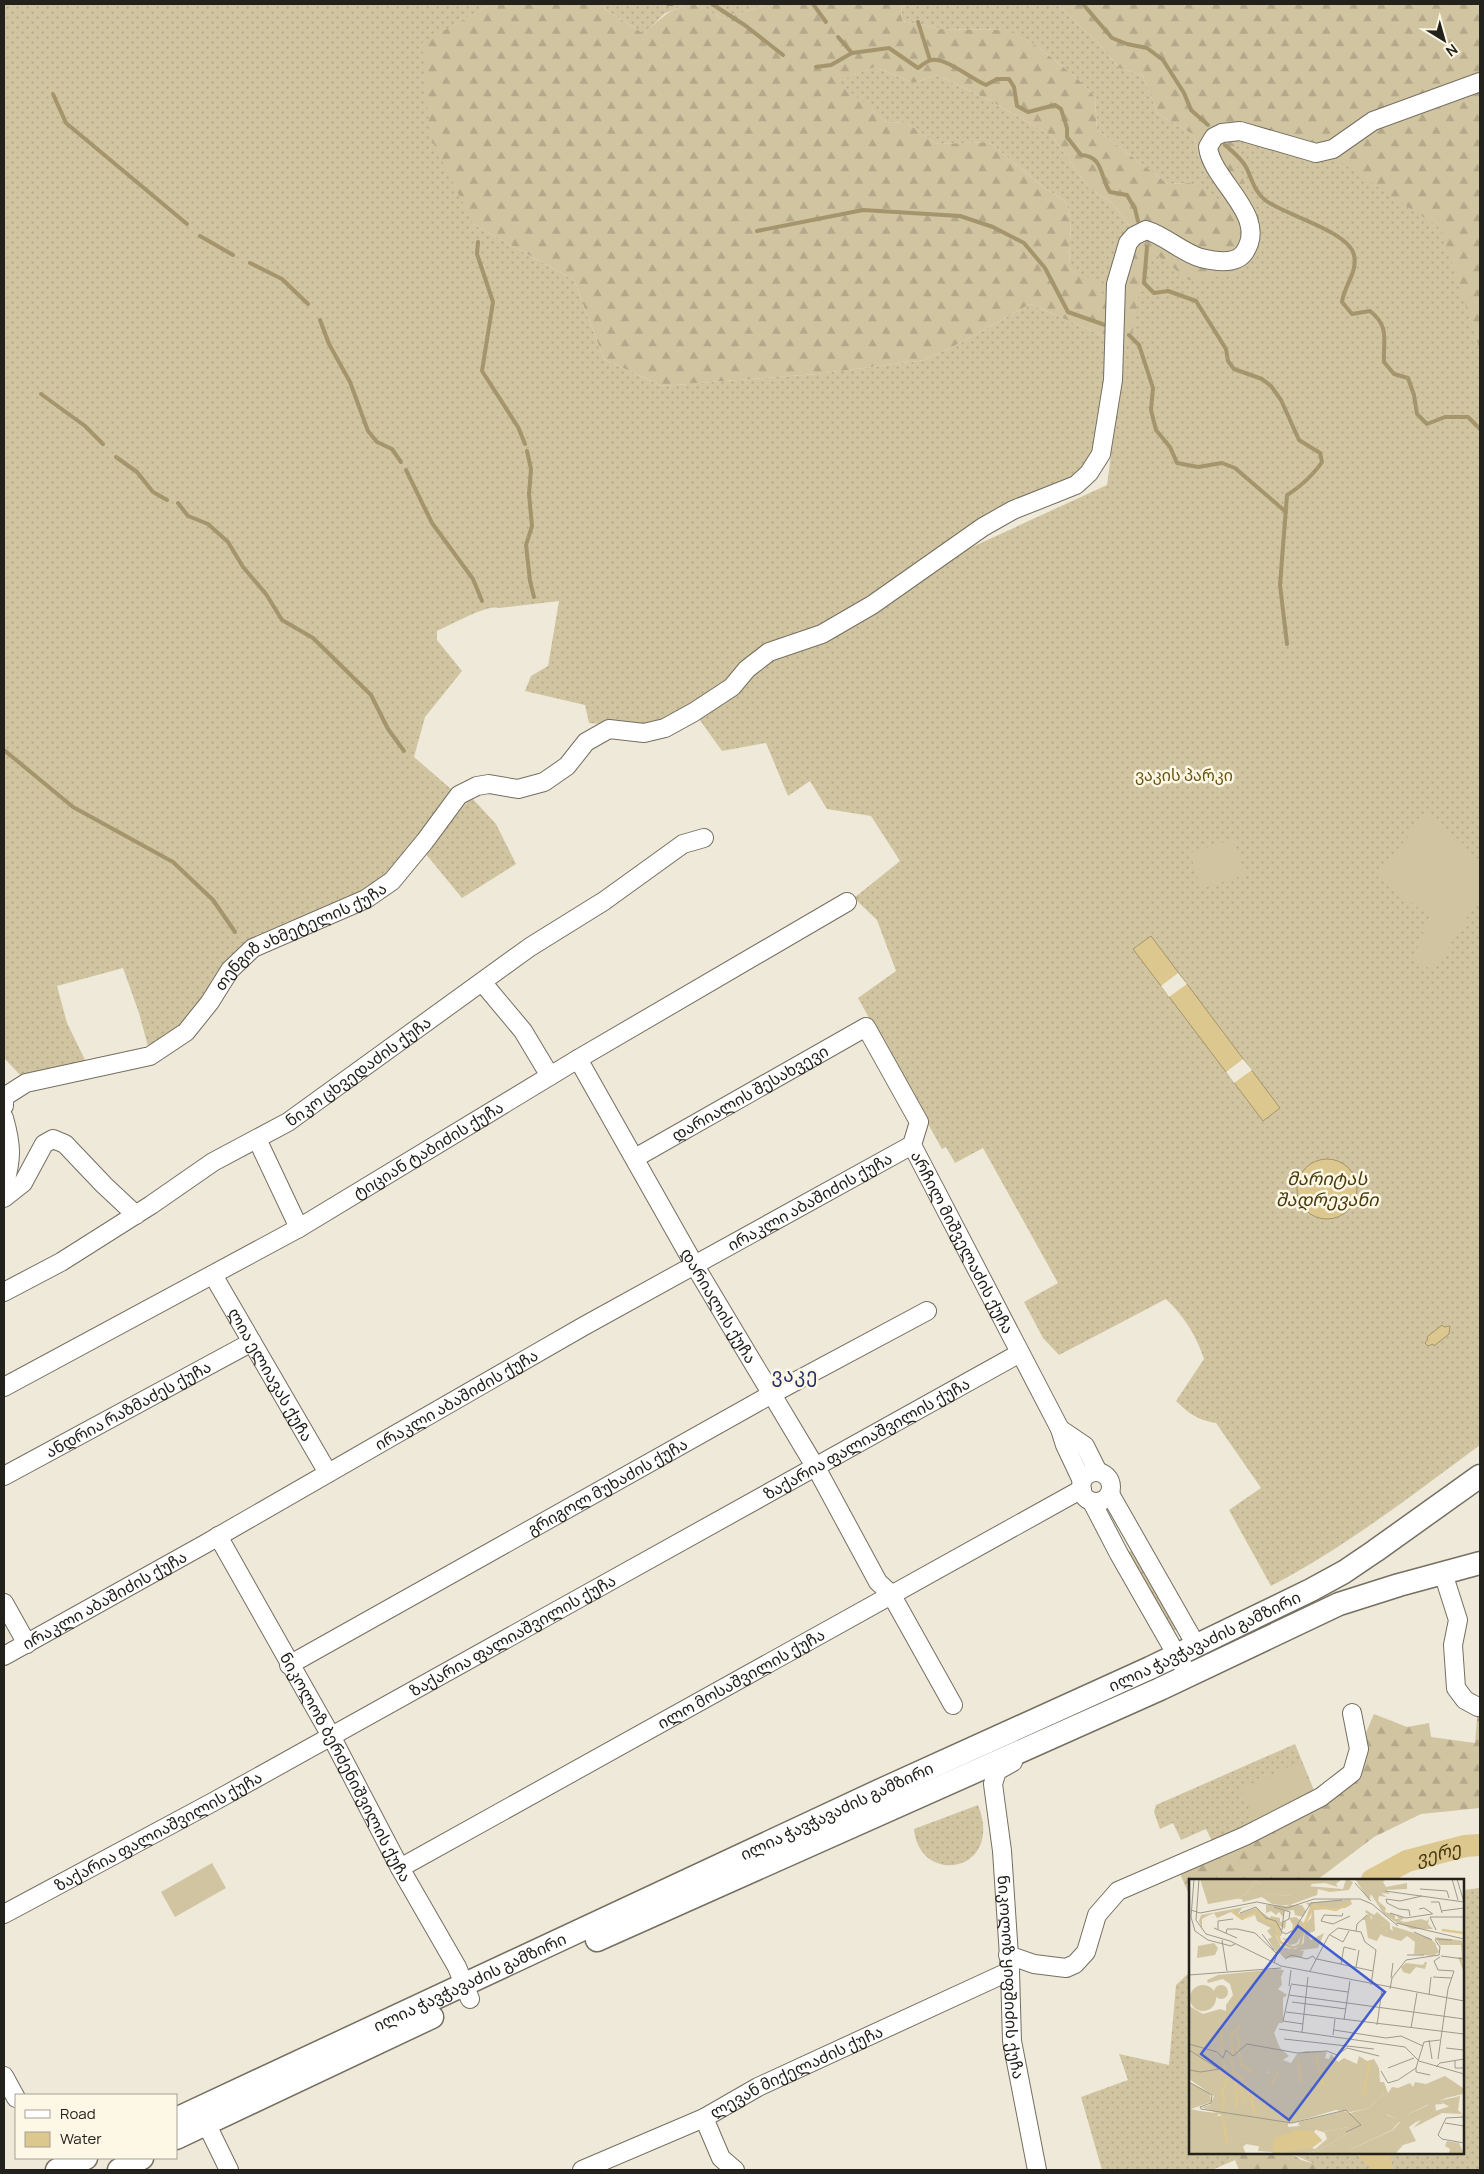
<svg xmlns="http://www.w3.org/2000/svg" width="1484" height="2174" viewBox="0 0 1484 2174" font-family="Manrope,'Noto Sans Georgian',sans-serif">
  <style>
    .grass { fill: url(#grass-dots); fill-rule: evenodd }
    .forest { fill: url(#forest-firs); fill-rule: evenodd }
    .pitch { fill: #d1c4a1 }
    .water { fill: #dcc78f; stroke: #a4956c }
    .pier { fill: #efe9d9 }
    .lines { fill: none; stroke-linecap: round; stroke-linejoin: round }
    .stream { stroke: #a4956c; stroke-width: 4 }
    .river { stroke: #dcc78f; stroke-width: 22 }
    .minor-casing { stroke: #756f61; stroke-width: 20 }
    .major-casing { stroke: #756f61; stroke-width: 25 }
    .minor { stroke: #fff; stroke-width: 18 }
    .major { stroke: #fff; stroke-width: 22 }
    .labels { text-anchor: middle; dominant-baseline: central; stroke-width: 5; stroke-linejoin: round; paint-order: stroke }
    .park-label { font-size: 16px; fill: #685310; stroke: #fdf7e6 }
    .street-label { font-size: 16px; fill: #23211b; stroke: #fdf7e6 }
    .water-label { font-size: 18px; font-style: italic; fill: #48390c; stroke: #fdf7e6 }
    .quarter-label { font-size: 19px; letter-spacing: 1px; fill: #23316a; stroke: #fdf7e6 }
    .inset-river { fill: none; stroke: #dcc78f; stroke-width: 2.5 }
    .inset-road { fill: none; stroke: #9d998d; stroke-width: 1 }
    .view { fill: #445dd0; fill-opacity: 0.15; stroke: #445dd0; stroke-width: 2.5 }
    .inset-edge { fill: none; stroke: #23211b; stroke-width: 2.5 }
  </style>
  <defs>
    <pattern id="grass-dots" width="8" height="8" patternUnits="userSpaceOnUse" patternTransform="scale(1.25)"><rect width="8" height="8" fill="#d1c4a1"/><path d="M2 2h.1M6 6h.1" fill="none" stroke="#b3a88a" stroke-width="1.8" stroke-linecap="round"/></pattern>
    <pattern id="forest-firs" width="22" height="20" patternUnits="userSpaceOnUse" patternTransform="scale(1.25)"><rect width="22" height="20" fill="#d1c4a1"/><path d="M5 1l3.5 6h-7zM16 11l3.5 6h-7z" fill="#b3a88a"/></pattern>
  </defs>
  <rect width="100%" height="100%" fill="#efe9d9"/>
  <!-- grass -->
  <g class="grass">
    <path d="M4,4H491L423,43L473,224L574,280L604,359L662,386L817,374L925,360L966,340L1030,304L1104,336L1141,244L1237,266L1259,229L1216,114L1480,55V1445C1412,1495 1346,1547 1271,1586L1229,1510L1261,1488L1216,1423C1198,1420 1189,1414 1176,1401L1204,1359C1196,1335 1184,1316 1166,1299L1059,1355L1043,1338L1024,1302L1058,1283L983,1148L955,1163L946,1147L942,1149L858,998L896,971L877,920L854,898L900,861L871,816L827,809L810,781L788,796L766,743L722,751L694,712L687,710L640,727L589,723L585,705L525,691L531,676L548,666L559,601L499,608C487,604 451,625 437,631V640L462,671L425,717L414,757L451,789L446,804L415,845L374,887L254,939L219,971L198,1009L161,1044L149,1050L139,1013L123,968L57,986L67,1023L87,1064L24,1079L4,1058ZM1111,455L1107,485L970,548L1067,480Z"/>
    <polygon points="602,4 686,4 664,14 644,34 606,10"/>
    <polygon points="695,4 768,4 724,19"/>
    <polygon points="907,4 1057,4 1101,46 1119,68 1143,76 1158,114 1194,135 1199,157 1226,195 1220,201 1190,183 1168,184 1097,130 1095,97 1077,78 1037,46 1006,30 943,29 902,21 901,7"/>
    <polygon points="875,67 914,83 937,75 991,101 1052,136 1088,187 1112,203 1130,226 1116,254 1108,302 1104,302 1083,276 1069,267 1071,218 1065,201 1043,187 989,142 937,144 907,123 886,122 837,81"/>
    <polygon points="471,797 496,824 516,864 462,898 425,853"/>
    <polygon points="1135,1549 1180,1628 1169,1633 1125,1554"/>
    <polygon points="1295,1744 1316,1795 1212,1841 1206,1829 1181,1840 1173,1823 1160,1829 1154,1812 1156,1805"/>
    <path d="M978,1805C1005,1873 919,1887 914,1829Z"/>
    <polygon points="1480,1888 1480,2170 1393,2170 1391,2161 1385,2153 1463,2153 1463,1890"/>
    <polygon points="1190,1972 1190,2153 1241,2153 1235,2160 1212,2170 1102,2170 1081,2097 1128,2080 1119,2054 1169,2065 1176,1985"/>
    <path d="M1291,2153H1355L1373,2166L1374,2170H1323C1317,2163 1301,2159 1291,2153Z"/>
  </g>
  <!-- forest -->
  <g class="forest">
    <path d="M491,4H602L606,10L644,34C655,23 679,0 696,5C706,8 715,15 724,19L768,4H907L901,7L902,21L943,29L1007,30L1037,46L1077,78L1095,97L1097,130L1168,184L1190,183L1213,194L1220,201L1226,195L1199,157L1194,135L1158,114L1143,76L1119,68L1101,46L1057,4H1480V350L1441,229L1314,144L1242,138L1231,153L1259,215L1258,252L1236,276L1189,280L1156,254L1144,260L1131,342L1104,336L1030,304L966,340L925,360L817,374L662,386L604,359L574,280L473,224L430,136L422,43ZM875,67L914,83L937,75L991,101L1052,136L1088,187L1112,203L1130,226L1116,254L1108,302H1104L1100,284L1069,267L1071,218L1065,201L1043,187L989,142L937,144L907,123L886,122L838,81Z"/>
    <polygon points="1478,1707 1480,1708 1480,1808 1421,1814 1374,1837 1317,1880 1190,1880 1190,1897 1178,1869 1352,1773 1359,1749 1374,1714 1407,1727 1429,1723 1431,1737 1475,1743"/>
    <polygon points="1241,2153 1291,2153 1301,2160 1319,2165 1323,2170 1239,2170 1235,2160"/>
  </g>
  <!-- pitch -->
  <g class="pitch">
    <polygon points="1426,815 1465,845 1472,859 1480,867 1480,897 1434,971 1411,958 1426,935 1421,931 1430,917 1376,875"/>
    <polygon points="1233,839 1245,875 1201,889 1190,853"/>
    <polygon points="1300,1762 1314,1795 1255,1821 1240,1789"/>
    <polygon points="212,1863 226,1888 175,1917 161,1892"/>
  </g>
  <!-- water -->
  <g class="water">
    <polygon points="1151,936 1280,1108 1263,1121 1133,949"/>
    <circle cx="1327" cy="1189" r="30"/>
    <polygon points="1442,1325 1444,1327 1450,1326 1449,1334 1434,1346 1433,1344 1428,1346 1425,1343 1428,1339 1427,1337"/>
  </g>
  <!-- pier -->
  <g class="pier">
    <polygon points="1178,973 1187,984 1169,997 1161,986"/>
    <polygon points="1243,1059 1252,1070 1234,1083 1226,1072"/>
  </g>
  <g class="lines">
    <!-- stream -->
    <g class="stream">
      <polyline points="668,4 672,4"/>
      <polyline points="712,4 746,26 783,55"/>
      <polyline points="813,4 826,22"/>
      <polyline points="1083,4 1112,38 1127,44 1147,48 1163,60 1184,93 1191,110 1208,125"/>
      <polyline points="918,22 930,60"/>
      <polyline points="838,37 852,53"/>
      <path d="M816,67L831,65L852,53L889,48L918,68C922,65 928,60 932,60C947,58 971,79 986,85L997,79H1009L1014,87L1017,106L1028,112L1055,105L1061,109L1067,128V137L1081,155C1104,156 1100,178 1110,192L1127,195L1135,209L1138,221"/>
      <polyline points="53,94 66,123 187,224"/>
      <path d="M1225,145C1233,152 1241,158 1246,167C1252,179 1254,191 1265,200C1284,215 1349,231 1354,255C1358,272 1344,286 1342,302L1352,314L1370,311C1390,327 1383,339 1384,362L1394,374L1408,378L1414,395L1417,414L1427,424L1445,417H1468L1480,429"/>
      <polyline points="757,231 863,210 960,216 993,227 1024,243 1045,268 1068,312 1105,325"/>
      <polyline points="200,236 233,255"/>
      <polyline points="478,242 477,254 493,302 482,371 518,427 525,444"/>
      <path d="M1147,247L1144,283L1154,293L1168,291L1196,301L1226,349L1228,361L1234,369L1262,379L1271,386L1281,400L1299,440L1320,453L1322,462C1314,474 1299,488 1287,495L1280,585L1287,644"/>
      <polyline points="250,263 282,279 308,304"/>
      <polyline points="320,320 329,344 350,382 368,431 377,442 392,449 401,462"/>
      <polyline points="1129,335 1139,345 1153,388 1151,410 1156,430 1170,447 1177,463 1198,467 1222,463 1235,468 1286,512"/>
      <polyline points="41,394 85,426 103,444"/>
      <polyline points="527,451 531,469 529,494 532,526 526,545 530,581 534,597"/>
      <polyline points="116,457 137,472 153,492 167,500"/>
      <polyline points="406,470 432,523 473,579 482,601"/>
      <polyline points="178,503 188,516 208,524 228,542 243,567 266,594 282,620 313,638 371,695 388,729 404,751"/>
      <polyline points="4,750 73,807 173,862 213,900 235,932"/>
    </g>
    <!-- river -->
    <g class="river">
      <path id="s1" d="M1372,1880L1407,1861L1465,1846L1480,1845"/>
      <polyline points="1370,2153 1379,2159 1382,2170"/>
    </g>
    <!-- minor casing -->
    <g class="minor-casing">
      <g id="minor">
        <polyline points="482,982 523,1031 550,1076"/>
        <path id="s2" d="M578,1059L695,1266L819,1473L878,1582L891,1594L953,1705"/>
        <path id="s3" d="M4,1106V1097L26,1083L150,1056L186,1032L210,1002L230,970L253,948L366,899L392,881L425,841L459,795L477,786L489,784L518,789L544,782L567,766L586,742L609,729L644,733L665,728L694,712L732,687L747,669L769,652L822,634L872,605L983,527L1013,510L1076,485L1089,473L1101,454L1113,380L1116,284L1128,243L1134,236L1146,230C1166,236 1181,252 1201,258C1213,261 1235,265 1244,253C1270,216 1212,182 1208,147L1214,137L1222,133L1240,131L1316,153L1333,149L1373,121L1480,82"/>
        <path d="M4,1118C12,1146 12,1159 4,1187"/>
        <polyline points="257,1139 299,1228"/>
        <path id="s4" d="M635,1158L866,1027L919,1122L912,1145L1060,1429L1065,1445L1082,1481"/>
        <polyline points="4,1198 23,1183 44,1144 53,1139 65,1144 104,1185 136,1215"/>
        <path id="s5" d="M213,1275L328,1473"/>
        <path id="s6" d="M4,1292L61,1262L151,1205L213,1162L288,1122L530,947L604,901L683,844L704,838"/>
        <path id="s7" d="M4,1387L299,1228L578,1059L847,902"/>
        <polyline points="1060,1429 1085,1446 1098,1472"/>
        <circle cx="1096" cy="1487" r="15"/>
        <path id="s8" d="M4,1476L252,1342"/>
        <polyline points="1110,1494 1192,1638 1201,1645"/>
        <polyline points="1092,1502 1119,1554 1183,1666"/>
        <path id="s9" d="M218,1536L331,1736L400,1868L457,1967L470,1999"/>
        <polyline points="1443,1573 1458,1620 1453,1645 1456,1688 1465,1700 1478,1707 1480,1706"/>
        <polyline points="4,1603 27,1644"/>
        <path id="s10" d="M4,1656L205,1544L584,1326L912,1145"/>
        <path id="s11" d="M289,1665L772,1394L927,1311"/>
        <path id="s12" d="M1013,1762L997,1771L993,1784L1002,1851L1010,1971L1012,2041L1037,2170"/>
        <path id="s13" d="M400,1868L1082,1489"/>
        <path id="s14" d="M4,1914L213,1802L1020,1353"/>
        <polyline points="1008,1955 1034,1964 1066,1968 1075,1964 1086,1952 1097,1915 1118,1891 1245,1836 1321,1797 1352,1773 1359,1749 1352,1713"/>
        <polyline points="4,2076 16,2098"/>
        <polyline points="704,2118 721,2158 735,2170"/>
        <polyline points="206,2123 229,2170"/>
        <path id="s15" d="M582,2170L704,2118L758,2087L1010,1971"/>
      </g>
    </g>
    <!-- major casing -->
    <g class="major-casing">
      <g id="major">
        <polyline points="597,1940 1160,1689 1339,1604 1399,1585 1480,1563"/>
        <path id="s16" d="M176,2119L883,1789L1150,1668L1311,1590L1344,1572L1375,1551L1480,1476"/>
        <polyline points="176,2138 432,2017"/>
        <polyline points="57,2170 86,2158"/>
        <polyline points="119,2170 142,2158"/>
      </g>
    </g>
    <!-- minor -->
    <use href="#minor" class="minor"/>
    <!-- major -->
    <use href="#major" class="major"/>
  </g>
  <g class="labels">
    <!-- park labels -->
    <g class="park-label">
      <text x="1184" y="775">ვაკის პარკი</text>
    </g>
    <!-- street labels -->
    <g class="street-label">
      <text stroke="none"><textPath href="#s3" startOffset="359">თენგიზ ახმეტელის ქუჩა</textPath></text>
      <text stroke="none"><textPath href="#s6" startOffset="418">ნიკო ცხვედაძის ქუჩა</textPath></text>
      <text stroke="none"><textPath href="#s4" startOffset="132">დარიალის შესახვევი</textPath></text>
      <text stroke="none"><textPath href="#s7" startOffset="486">ტიციან ტაბიძის ქუჩა</textPath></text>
      <text stroke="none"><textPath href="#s10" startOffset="925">ირაკლი აბაშიძის ქუჩა</textPath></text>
      <text stroke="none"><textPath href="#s4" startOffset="508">არჩილ მიშველაძის ქუჩა</textPath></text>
      <text stroke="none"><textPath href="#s2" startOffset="284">დარიალის ქუჩა</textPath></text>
      <text stroke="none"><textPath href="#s5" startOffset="115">ლია ელიავას ქუჩა</textPath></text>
      <text stroke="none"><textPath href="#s10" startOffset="520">ირაკლი აბაშიძის ქუჩა</textPath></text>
      <text stroke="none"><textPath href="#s8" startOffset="141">ანდრია რაზმაძეს ქუჩა</textPath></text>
      <text stroke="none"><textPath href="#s14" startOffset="985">ზაქარია ფალიაშვილის ქუჩა</textPath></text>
      <text stroke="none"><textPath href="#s11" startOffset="365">გრიგოლ მუხაძის ქუჩა</textPath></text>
      <text stroke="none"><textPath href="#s10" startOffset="115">ირაკლი აბაშიძის ქუჩა</textPath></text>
      <text stroke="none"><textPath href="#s14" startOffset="580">ზაქარია ფალიაშვილის ქუჩა</textPath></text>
      <text stroke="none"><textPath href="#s16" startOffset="1134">ილია ჭავჭავაძის გამზირი</textPath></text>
      <text stroke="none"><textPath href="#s13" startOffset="390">ილო მოსაშვილის ქუჩა</textPath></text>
      <text stroke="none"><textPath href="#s9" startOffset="264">ნიკოლოზ ბერძენიშვილის ქუჩა</textPath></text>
      <text stroke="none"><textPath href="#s16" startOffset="729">ილია ჭავჭავაძის გამზირი</textPath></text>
      <text stroke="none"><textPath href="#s14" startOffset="175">ზაქარია ფალიაშვილის ქუჩა</textPath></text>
      <text stroke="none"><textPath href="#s12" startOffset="226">ნიკოლოზ ყიფშიძის ქუჩა</textPath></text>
      <text stroke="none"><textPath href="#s16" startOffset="324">ილია ჭავჭავაძის გამზირი</textPath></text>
      <text stroke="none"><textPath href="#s15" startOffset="236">ლევან მიქელაძის ქუჩა</textPath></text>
    </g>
    <!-- water labels -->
    <g class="water-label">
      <text x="1327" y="1178">მარიტას<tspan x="1327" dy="21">შადრევანი</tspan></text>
      <text stroke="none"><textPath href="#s1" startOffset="72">ვერე</textPath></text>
    </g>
    <!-- quarter labels -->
    <g class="quarter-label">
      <text x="795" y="1375">ვაკე</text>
    </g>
  </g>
  <!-- overview -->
  <g transform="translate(1189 1879)">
    <rect width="275" height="275" fill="#efe9d9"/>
    <path d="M157,0H164L160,1L164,3L160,11L141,13L129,10L128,16L98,27L83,25L73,18L54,23L53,20H47L57,15L66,2L72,5L76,15L103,17L119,7L154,10ZM166,0H197L194,3L197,8L218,4V10L197,11L201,15L192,14L198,18L190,17L189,22L197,29L196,33L206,36V40H210L207,36L215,39L211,42L217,43L232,40L238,42L240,39L239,45L244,50H223L205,42L194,34L182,15L180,21ZM161,20L163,25L156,29L125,31L126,52L118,55L122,61L135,54L129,69L104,72L115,64L116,45L122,39L123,33L116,44L113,58V55L108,64L101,66L93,59L99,60L103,53L104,46L100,39L107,38L115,44L121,28L117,24ZM71,25L53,29L49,35L67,29L81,39L82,37L91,39V43L97,42L96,50L90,46L94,54L90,59L87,45L76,42L67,32L53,39L43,32L52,40L42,33L28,39L25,34L18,37L13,40V51L10,42L12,36ZM77,26H113L117,32L114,38L106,36L105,31L95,32L94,38L90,33L87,36L82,32L77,34ZM69,33L74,41L87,46L89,60L82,49L68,42L66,36L58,40ZM180,34L186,50L193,53L188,62L179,59L176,41H173ZM201,44V50L204,52L203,47L241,59L248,66L226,63L218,57L212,62L194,57L198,52L192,50V47ZM246,58L275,62V94L269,78H273L272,66H251ZM236,83H238L236,90L227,88L221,95L214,93L212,88L217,84L234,86ZM87,90L95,91L92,98L93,106L89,110L98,116L94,119V144H90L85,154L91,169L100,177L94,181L102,184L108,175L117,172L138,173L136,179L140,180L142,175L149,183L155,179L168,185L170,177L178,182L185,180L190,189L191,203H195V215L180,229L162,233L147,231L99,245V248L120,246L135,253L159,248L161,253L131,271L113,275L69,272L72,260L92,250L57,263L55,261L41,269L38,275H0V203L21,214L22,223L2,230L39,239L33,216L48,204L63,211L64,221L80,193L52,177L49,171L43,176L39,171L33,180L0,165V127L14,135L31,130L37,132V126L44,116L41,105L34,100L19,104L18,101L29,96ZM127,250L136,254L138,260L126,270L123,269L133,261L125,253ZM256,197L274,209V215L257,219L251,222L254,225L238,226L220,235L214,243L270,224L269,231L273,235L253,234L224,249L232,241L227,243L220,248L227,262L214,266L206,275H122L133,271H160L204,251L212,242L197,235L196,219L203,208L209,209L221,204L224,208L226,203L237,205Z" fill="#d1c4a1" fill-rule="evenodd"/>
    <path d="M11,0H153L147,5L149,8L136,4L123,5L115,15L103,17L73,15L72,5L66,2L57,15L47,20L19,25ZM177,31L185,36L188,33L201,44L192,47L198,53L194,57L181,46L183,38L176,33ZM83,48L92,68L115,72L113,78L95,79L90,73L88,75L79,60L83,58L78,52ZM0,141L15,147L27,146L29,152L25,164L29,174L34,177L37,170L44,175L48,171L52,177L78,189L82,207L77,220L64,221L63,211L48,204L34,216L40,237L37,240L30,235L23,239H30L32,255L40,268L35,269H41L55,260L57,263L81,252L98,248L72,260L74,268L57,265L54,268L57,275H14L23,270L0,275V246L9,242L0,244L1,231L28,234L12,228L21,226L25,217L0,200ZM195,203L199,214L197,235L200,237L214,242L220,235L246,223L247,232L214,244L210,243L203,251L160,271L113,275L131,271L161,253L159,248L135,253L109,246L110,243L154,232L161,234L180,229L195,215ZM271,217L270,224L261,228L250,222ZM258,262L270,264L275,275H260L261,270L256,267Z" fill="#d1c4a1"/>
    <path d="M226,63L246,65L250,73L244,77L225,75ZM25,64L29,69L26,76L8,79L9,67ZM25 113a7 7 0 1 1 14 0a7 7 0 1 1-14 0ZM1 119a13 13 0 1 1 26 0a13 13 0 1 1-26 0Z" fill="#d1c4a1"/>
    <path d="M108,251L123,252L133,262L121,269L83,275L85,259Z" fill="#dcc78f"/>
    <path class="inset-river" d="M43,32L53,40L69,32L74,40L87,45L91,63L104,69L111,66L116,44L125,27L147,31L161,23M253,51L275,54M32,148L34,175M47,154L51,162L48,171M49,173L53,186L65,194M44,175L42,156L52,146M127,176L134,207M42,178L44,192L55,201M109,179L112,204M34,180L38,198M46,200L48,228M52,203L55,224M56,203L67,236M82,206L89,192M174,217L181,183M33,233L35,220L33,215L38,200M33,235L38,265"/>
    <path class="inset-road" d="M5,0L2,38L6,52L19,61L42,67L46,65M10,0L7,41L17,55L41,62L92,87L275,122M263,0L269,21M268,0L275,23M166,4L182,22M231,10L258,12L260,19M196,12L275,23M242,23H250L253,34M85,28L101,33L100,40L94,43M230,30L235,29L244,35M2,31L11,34L68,23L98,29L125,20H171L183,25L209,47M252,32L275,29M51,34L67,28L77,39L87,42L93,53M154,34L153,37L135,36L132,42L144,45L161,37M201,34L217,39L243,35M221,37L220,31L210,30L198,24L197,20L211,22L233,17M207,44L275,60M25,49L48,59M29,50V42L44,40M93,51L95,32M247,51L241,38H275M167,52L168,45L178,36M93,53L97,55L105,51L122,24L153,21M225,53L243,61M37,54L38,50H48L66,54L88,75L85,84M73,55L85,71M141,56L154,63L160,52M246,60L263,61M33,61L38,92M218,76H235M252,77L275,80M96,80L102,76L118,80L124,77L127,81M128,80L184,92M152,85L155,68L167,71M167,88L170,71M121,92L140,56L149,49L172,53L176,63L187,71L182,106M0,96L92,89M244,98L263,99M202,99L204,84M102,105L159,113M102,106L94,142L114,145M100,107L102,91M201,110L203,99L217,81L250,76L251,68L246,61M100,116L275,140M240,116L242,98M103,123L157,130M97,133L275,155M155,141L161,102M188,146L193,111M222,149L228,114M90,150L216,168L230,182L275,195M145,151L197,159L212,157L234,167M113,153L119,98M144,156L146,140M95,160L185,170M240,161L243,180M0,165L28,173L34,179L37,171L44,177L58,165L108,174L138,172L148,176L158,169L190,177M257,169L275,171M0,171L30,190L12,193L0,191M249,180L259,110L265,92L249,91L245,82L251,78M266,182V189H275M247,188L251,184L275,180M199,189L225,179M227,189V193L241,196M192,192L199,204L209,201L227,189L235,163L251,161M0,203L23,216L22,224L11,228L12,230L103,244L157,231L172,246L157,253M275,238L257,239L249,256L253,260L275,264M256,244L275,247"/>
    <path class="view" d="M109,47L196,113L100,241L12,175Z"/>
    <rect width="275" height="275" class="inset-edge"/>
  </g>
  <!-- border -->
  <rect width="1484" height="2174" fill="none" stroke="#23211b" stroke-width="10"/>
  <!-- legend -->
  <rect x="15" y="2094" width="162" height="65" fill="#fdf7e6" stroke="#a6a195"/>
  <rect x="25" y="2110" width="25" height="8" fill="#ffffff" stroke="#a6a195"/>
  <text x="60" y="2119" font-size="15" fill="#23211b">Road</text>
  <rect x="25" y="2132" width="25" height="15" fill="#dcc78f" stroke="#a6a195"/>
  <text x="60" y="2144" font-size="15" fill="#23211b">Water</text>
  <!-- north arrow -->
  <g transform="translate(1444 40) rotate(143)" stroke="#fdf7e6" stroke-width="4" paint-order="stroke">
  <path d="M0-4L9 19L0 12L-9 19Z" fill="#23211b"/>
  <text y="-8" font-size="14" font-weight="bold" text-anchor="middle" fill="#23211b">N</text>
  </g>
</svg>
